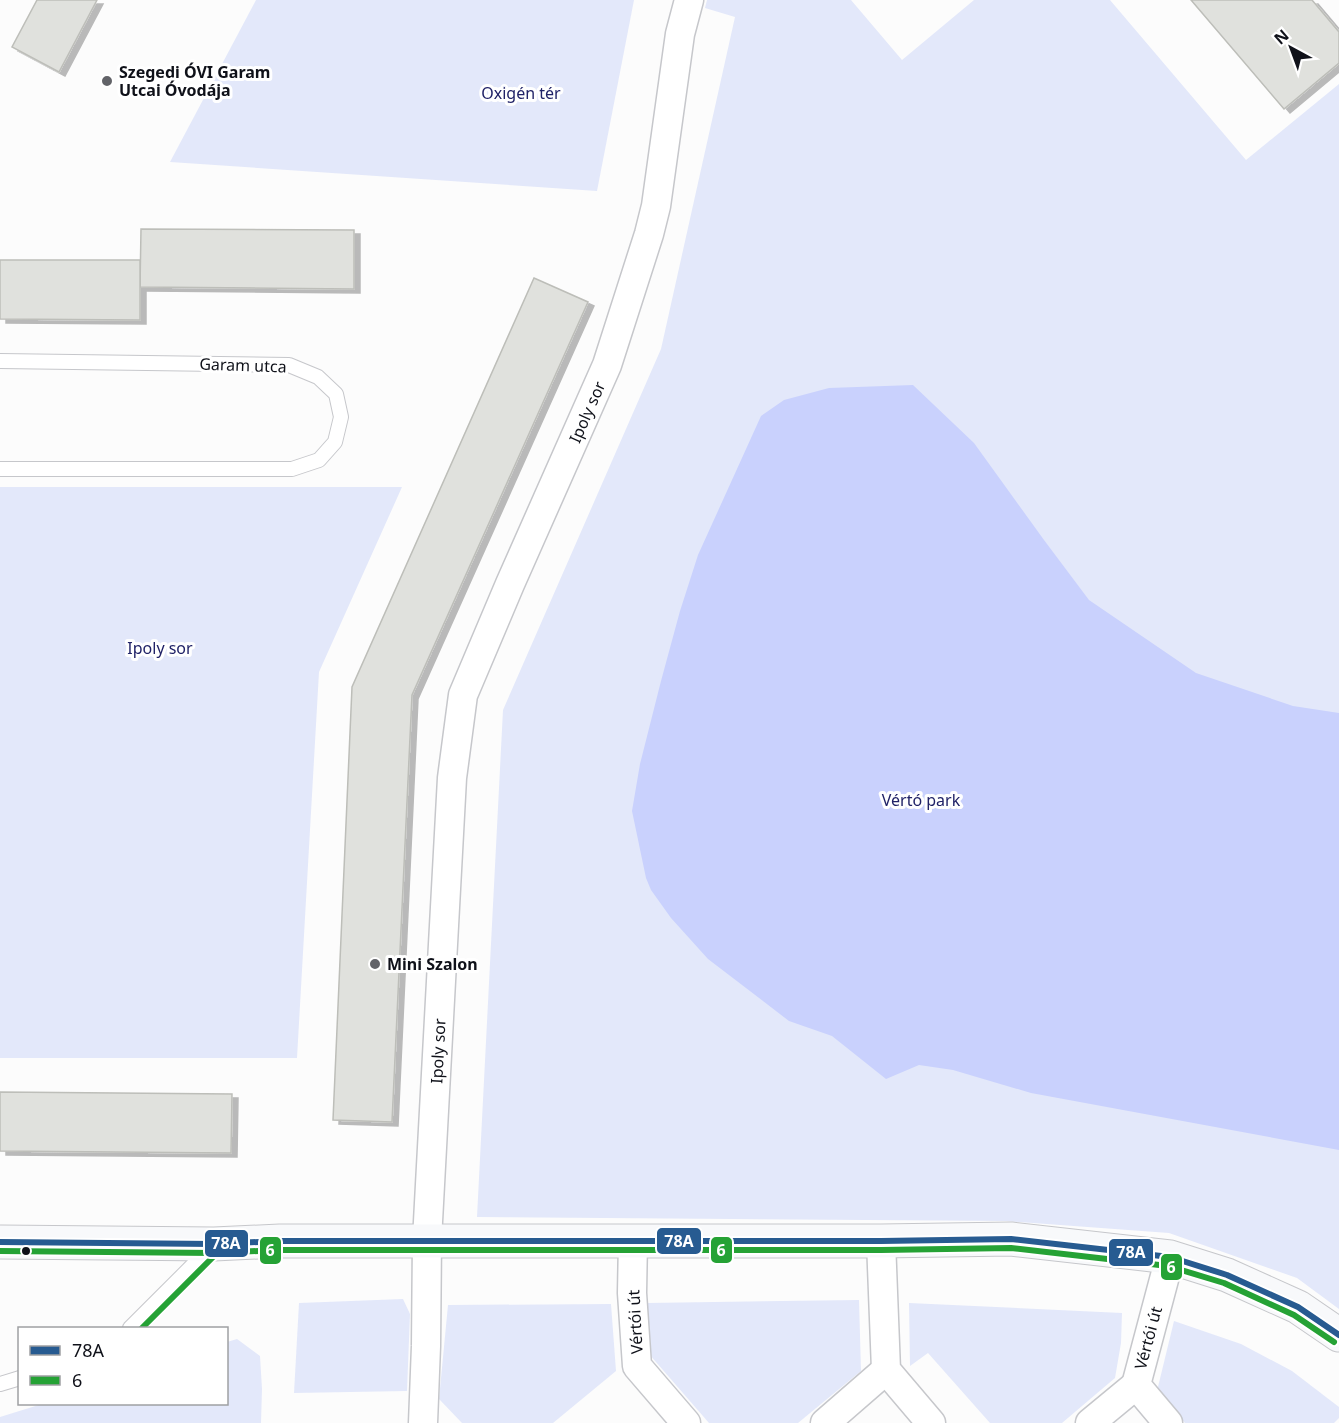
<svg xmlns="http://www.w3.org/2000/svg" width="1339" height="1423" viewBox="0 0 1339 1423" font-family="'Noto Sans',sans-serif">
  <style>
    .green { fill: #e3e8fa }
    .water { fill: #c9d1fd }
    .building { fill: #e0e1dd; stroke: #bdbeb9; stroke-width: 1.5; filter: url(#shadow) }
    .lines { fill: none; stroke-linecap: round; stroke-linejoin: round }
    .lane-casing { stroke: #c6c7cb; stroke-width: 16 }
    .street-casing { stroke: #c6c7cb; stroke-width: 31 }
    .secondary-casing { stroke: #c6c7cb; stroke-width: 35 }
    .lane { stroke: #fff; stroke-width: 14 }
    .street { stroke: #fff; stroke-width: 28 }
    .secondary { stroke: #f8f9fb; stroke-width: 33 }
    .bus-1-casing { stroke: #fff; stroke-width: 10 }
    .bus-2-casing { stroke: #fff; stroke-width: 10 }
    .bus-1 { stroke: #275b91; stroke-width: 6 }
    .bus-2 { stroke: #25a235; stroke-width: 6 }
    .poi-dot { fill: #626368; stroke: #fff; stroke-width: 2 }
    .bus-dot { fill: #0f1119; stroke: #fff; stroke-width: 2 }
    .labels { text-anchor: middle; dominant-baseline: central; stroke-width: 6; stroke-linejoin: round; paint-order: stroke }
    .poi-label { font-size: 16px; font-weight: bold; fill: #0f1119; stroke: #fff; text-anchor: start }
    .park-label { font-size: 16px; fill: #202267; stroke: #fff }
    .street-label { font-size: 16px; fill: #0f1119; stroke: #fff }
    .line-badge { stroke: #fff; stroke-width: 2 }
    .badge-label { font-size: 16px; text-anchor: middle; font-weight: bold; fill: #fff }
  </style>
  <defs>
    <filter id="shadow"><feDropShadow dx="6" dy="4" stdDeviation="0" flood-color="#0004"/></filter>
  </defs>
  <rect width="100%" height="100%" fill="#fcfcfc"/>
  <!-- green -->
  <g class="green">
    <polygon points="256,0 634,0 597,191 170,162"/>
    <polygon points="707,0 851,0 902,60 974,0 1110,0 1246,160 1339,84 1339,1309 1297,1278 1169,1233 1006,1221 477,1217 503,710 661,349 735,17 705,8"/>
    <polygon points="0,487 402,487 319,672 297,1058 0,1058"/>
    <polygon points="403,1299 410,1314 407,1391 294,1393 299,1303"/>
    <polygon points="859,1300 861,1371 798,1423 709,1423 649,1354 647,1303"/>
    <polygon points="909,1303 1122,1313 1121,1343 1115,1378 1062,1423 990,1423 928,1353 910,1366"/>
    <polygon points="611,1304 616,1371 553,1423 462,1423 439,1399 448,1305"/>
    <polygon points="1174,1321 1241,1344 1292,1371 1339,1407 1339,1418 1334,1423 1185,1423 1157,1391"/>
    <polygon points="237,1339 260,1356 262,1389 261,1423 0,1423 0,1417 42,1404 226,1404 227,1342"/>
  </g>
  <!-- water -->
  <polygon class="water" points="913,385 974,443 1044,540 1089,600 1196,673 1293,706 1339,713 1339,1150 1031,1093 953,1070 919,1065 886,1079 832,1036 789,1021 708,959 671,918 651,890 646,878 632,811 640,764 661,681 680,611 698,555 761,416 784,400 829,388"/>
  <!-- building -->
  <g class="building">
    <polygon points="37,0 97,0 59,72 12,47"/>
    <polygon points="1191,0 1312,0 1339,32 1339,63 1284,109"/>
    <polygon points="141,229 354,230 354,289 140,287"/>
    <polygon points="0,260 140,260 140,320 0,319"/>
    <polygon points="534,278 588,302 412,695 392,1122 333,1120 352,687"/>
    <polygon points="0,1092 232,1094 231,1153 0,1151"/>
  </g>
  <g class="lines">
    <!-- lane casing -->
    <g class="lane-casing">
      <g id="lane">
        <polyline points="0,361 289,365 318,377 336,394 341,417 335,442 319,460 292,469 0,469"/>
        <polyline points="130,1328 209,1249"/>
        <polyline points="0,1384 20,1378"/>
      </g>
    </g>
    <!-- street casing -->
    <g class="street-casing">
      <g id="street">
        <polyline points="633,1240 632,1293 637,1366 686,1423"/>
        <polyline points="881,1241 886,1370 931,1423"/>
        <polyline points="423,1423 426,1346 427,1240 452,778 463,695 510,584 607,365 649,234 656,206 680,34 689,0"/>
        <polyline points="825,1423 886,1370"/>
        <polyline points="1090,1423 1136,1385"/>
        <polyline points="1168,1423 1136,1385 1170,1257"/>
      </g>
    </g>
    <!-- secondary casing -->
    <g class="secondary-casing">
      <polyline id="secondary" points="0,1242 214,1244 280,1241 881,1241 1011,1239 1170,1257 1227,1275 1298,1307 1339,1335"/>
    </g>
    <!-- lane -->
    <use href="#lane" class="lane"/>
    <!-- street -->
    <use href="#street" class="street"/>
    <!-- secondary -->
    <use href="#secondary" class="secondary"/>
    <!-- bus-1 casing -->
    <g class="bus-1-casing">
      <polyline id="bus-1" points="0,1242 214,1244 280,1241 881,1241 1011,1239 1170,1257 1227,1275 1298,1307 1339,1335"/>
    </g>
    <!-- bus-2 casing -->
    <g class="bus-2-casing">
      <g id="bus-2">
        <polyline points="0,1251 214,1253 280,1250 881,1250 1011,1248 1168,1266 1224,1283 1294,1315 1334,1342"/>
        <polyline points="142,1328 220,1250"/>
      </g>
    </g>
    <!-- bus-1 -->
    <use href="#bus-1" class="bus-1"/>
    <!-- bus-2 -->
    <use href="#bus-2" class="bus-2"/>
  </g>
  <!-- markers -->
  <g class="poi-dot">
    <circle cx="107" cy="81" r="6"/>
    <circle cx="375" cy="964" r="6"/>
  </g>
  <circle class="bus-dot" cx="26" cy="1251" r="5"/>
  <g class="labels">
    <!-- poi labels -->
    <g class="poi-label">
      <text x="119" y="72">Szegedi ÓVI Garam<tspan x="119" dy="18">Utcai Óvodája</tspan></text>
      <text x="387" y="964">Mini Szalon</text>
    </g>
    <!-- park labels -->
    <g class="park-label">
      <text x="521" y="93">Oxigén tér</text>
      <text x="160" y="648">Ipoly sor</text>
      <text x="921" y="800">Vértó park</text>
    </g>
    <!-- street labels -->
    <g class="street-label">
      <text transform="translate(243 365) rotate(2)">Garam utca</text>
      <text transform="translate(587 412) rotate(-66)">Ipoly sor</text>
      <text transform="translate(438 1051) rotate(-87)">Ipoly sor</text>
      <text transform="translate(635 1322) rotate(-93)">Vértói út</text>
      <text transform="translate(1148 1338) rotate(-75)">Vértói út</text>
    </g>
  </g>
  <g class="line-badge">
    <rect x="656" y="1227" width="46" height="28" rx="6" fill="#275b91"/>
    <rect x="204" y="1229" width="45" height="29" rx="6" fill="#275b91"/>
    <rect x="710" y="1236" width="23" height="28" rx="6" fill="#25a235"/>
    <rect x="259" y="1236" width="23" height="29" rx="6" fill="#25a235"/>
    <rect x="1108" y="1238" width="46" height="29" rx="6" fill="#275b91"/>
    <rect x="1160" y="1253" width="23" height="28" rx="6" fill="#25a235"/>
  </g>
  <g class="badge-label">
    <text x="679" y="1247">78A</text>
    <text x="226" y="1249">78A</text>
    <text x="721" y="1256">6</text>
    <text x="270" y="1256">6</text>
    <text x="1131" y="1258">78A</text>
    <text x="1171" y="1273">6</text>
  </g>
  <!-- legend -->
  <rect x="18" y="1327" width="210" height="78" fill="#ffffff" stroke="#9fa0a3" stroke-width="1.5"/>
  <rect x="30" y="1346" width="30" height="9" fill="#275b91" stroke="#9fa0a3" stroke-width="1.5"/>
  <text x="72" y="1357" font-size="18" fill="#0f1119">78A</text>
  <rect x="30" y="1376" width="30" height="9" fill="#25a235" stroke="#9fa0a3" stroke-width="1.5"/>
  <text x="72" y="1387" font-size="18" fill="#0f1119">6</text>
  <!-- north arrow -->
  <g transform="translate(1291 48) rotate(319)" stroke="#ffffff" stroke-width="4.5" paint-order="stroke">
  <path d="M0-4.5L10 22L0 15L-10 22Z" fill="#0f1119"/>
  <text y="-9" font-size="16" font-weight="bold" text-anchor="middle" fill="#0f1119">N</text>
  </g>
</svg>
